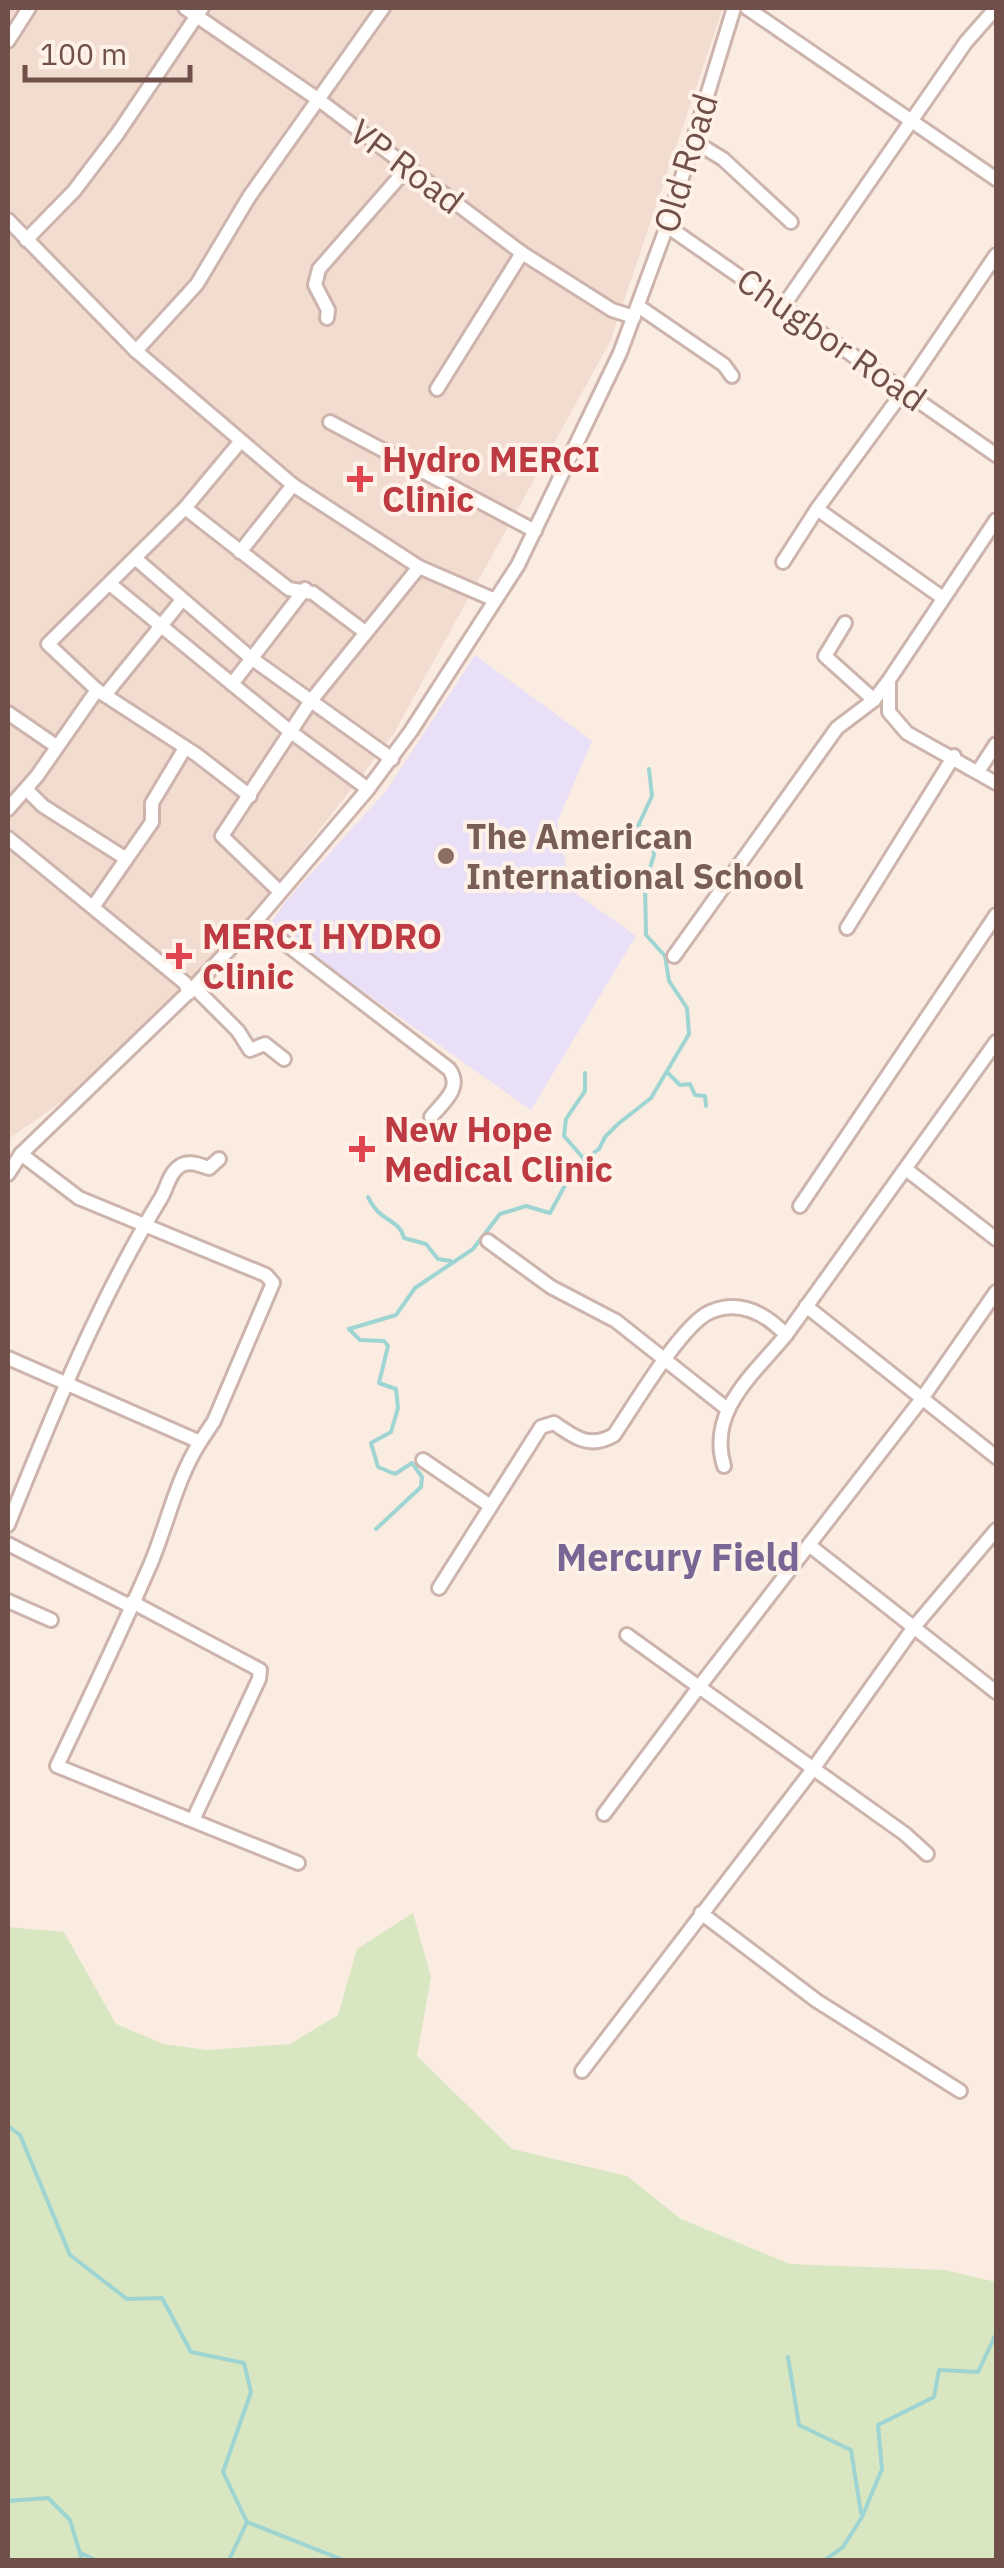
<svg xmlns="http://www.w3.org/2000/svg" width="1004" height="2568" viewBox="0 0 1004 2568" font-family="'IBM Plex Sans',sans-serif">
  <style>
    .residential { fill: #f2dcd0 }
    .education { fill: #e9dff7 }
    .green { fill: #d8e7c1 }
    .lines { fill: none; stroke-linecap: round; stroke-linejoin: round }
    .stream { stroke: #9ed4d2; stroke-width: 4 }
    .minor-casing { stroke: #cdb4ac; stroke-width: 18 }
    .minor { stroke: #fff; stroke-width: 12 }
    .health-dot { fill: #e0444e; stroke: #fef1e7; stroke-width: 4 }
    .education-dot { fill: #8d6e63; stroke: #fef1e7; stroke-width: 4 }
    .labels { text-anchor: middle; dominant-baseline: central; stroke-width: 8; stroke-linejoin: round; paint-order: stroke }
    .street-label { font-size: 35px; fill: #71504a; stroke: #fef1e7 }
    .health-label { font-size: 35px; font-weight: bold; fill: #be3a42; stroke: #fef1e7; text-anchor: start }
    .education-label { font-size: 35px; font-weight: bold; fill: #785e54; stroke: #fef1e7; text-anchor: start }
    .neighbourhood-label { font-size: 38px; font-weight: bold; fill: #7b6594; stroke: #fef1e7 }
  </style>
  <rect width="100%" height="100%" fill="#fbece2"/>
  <!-- residential -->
  <polygon class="residential" points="8,8 723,8 610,342 393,735 218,961 116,1064 10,1138 8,1143"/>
  <!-- education -->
  <polygon class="education" points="475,655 592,741 557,822 571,890 636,936 531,1110 269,925 287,900 386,791"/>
  <!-- green -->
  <polygon class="green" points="413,1913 431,1977 417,2056 512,2149 627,2176 681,2219 790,2264 945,2270 996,2282 996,2560 8,2560 8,1927 64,1932 116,2024 164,2044 207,2050 290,2044 338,2015 357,1949"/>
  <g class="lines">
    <!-- stream -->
    <g class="stream">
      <polyline points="667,1072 680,1085 690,1084 695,1095 705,1096 706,1106"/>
      <polyline points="585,1073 585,1091 566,1119 564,1136 585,1160"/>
      <path d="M368,1197C379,1222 400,1219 404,1238L426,1244L438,1259L451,1261"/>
      <polyline points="376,1529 421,1487 422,1477 412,1463 395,1474 378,1467 371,1443 391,1432 398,1408 396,1389 379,1383 388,1346 384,1341 360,1340 349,1329 396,1315 415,1288 473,1249 500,1214 526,1206 550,1213 575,1167 599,1149 605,1137 618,1124 651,1098 689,1034 687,1008 669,981 665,956 646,935 645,884 654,855 651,832 638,826 652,796 649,769"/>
      <polyline points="8,2126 20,2135 70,2255 127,2299 162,2298 191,2352 244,2363 251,2392 223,2472 247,2522 343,2560"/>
      <polyline points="788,2357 799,2425 851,2450 861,2513"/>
      <polyline points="8,2501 48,2498 70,2520 82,2560"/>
      <polyline points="81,2553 95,2560"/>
      <polyline points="229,2560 247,2522"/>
      <polyline points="825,2560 843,2547 862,2517 882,2469 878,2425 934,2397 939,2370 978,2372 996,2334"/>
    </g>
    <!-- minor casing -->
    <g class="minor-casing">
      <g id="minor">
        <polyline points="185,8 319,100 522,253 612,310 634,317"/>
        <polyline points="747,8 996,179"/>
        <polyline points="8,41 29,8"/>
        <polyline points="692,140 723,159 791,222"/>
        <polyline points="8,220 136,351 293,485 419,567 495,600"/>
        <polyline points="667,226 996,455"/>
        <polyline points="26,240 74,191 118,133 202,8"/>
        <polyline points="784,305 966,42 996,8"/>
        <polyline points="638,306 724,365 732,376"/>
        <polyline points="327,318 328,310 315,285 319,269 409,166"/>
        <polyline points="136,351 197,284 249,197 383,8"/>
        <polyline points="437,389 522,253"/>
        <polyline points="330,422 535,531"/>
        <polyline points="240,442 185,508 48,644 97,690 197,755 250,796"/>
        <polyline points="185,508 289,589 313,593 365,632"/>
        <polyline points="817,509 905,389 996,255"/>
        <polyline points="240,552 293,485"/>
        <polyline points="136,559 251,658 392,759"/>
        <polyline points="783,562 817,509 943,598"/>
        <polyline points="110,584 291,732 368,789"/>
        <polyline points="845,623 825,656 874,700"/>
        <polyline points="889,682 889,712 907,733 996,783"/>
        <polyline points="232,684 305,589"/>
        <polyline points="105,695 182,600"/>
        <polyline points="8,713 56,746"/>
        <polyline points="979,770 996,744"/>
        <polyline points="26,789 43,806 125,858"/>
        <polyline points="8,809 37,776 97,690"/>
        <polyline points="8,838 185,983 189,993"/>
        <polyline points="279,891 222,836 310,702 419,567"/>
        <polyline points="93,907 152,822 152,803 185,748"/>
        <path d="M256,921L449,1069C463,1088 443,1102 431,1117"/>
        <polyline points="847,928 954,756"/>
        <polyline points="674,956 837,728 874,700 889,680 996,520"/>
        <polyline points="194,987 238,1031 250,1050 265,1044 284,1059"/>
        <polyline points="907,1170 996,1239"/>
        <polyline points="8,1174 21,1154 194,987 256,921 368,789 411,731 518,565 620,353 667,226 734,8"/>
        <polyline points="800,1206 996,915"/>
        <polyline points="488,1241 551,1287 616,1321 726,1408"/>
        <polyline points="806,1306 996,1457"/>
        <polyline points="8,1358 200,1442 214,1421 273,1283 266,1275 79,1198 21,1154"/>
        <path d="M200,1442C176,1480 168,1522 151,1563C121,1632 89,1699 57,1766L298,1863"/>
        <polyline points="423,1460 489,1505"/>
        <path d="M724,1466C707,1411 754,1374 786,1335"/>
        <path d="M8,1525C53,1413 98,1301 161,1198C167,1188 169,1173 180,1166C189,1160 199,1165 209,1168L219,1159"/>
        <polyline points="8,1544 130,1606"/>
        <polyline points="809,1545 996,1692"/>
        <path d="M439,1588L541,1427L554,1423C575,1438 590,1449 614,1435C633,1407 682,1324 710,1312C740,1299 766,1314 786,1335L996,1042"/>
        <polyline points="8,1601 51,1620"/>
        <polyline points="132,1602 260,1670 259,1679 193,1820"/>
        <polyline points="627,1635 699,1687 921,1400 996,1292"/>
        <polyline points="604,1814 699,1687 905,1834 927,1854"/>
        <polyline points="701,1913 817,2001 960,2091"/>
        <polyline points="582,2071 813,1769 914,1627 996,1530"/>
      </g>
    </g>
    <!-- minor -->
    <use href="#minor" class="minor"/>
  </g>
  <!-- markers -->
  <g class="health-dot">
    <path d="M355 464h10v10h10v10h-10v10h-10v-10h-10v-10h10z"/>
    <path d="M174 941h10v10h10v10h-10v10h-10v-10h-10v-10h10z"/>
    <path d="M357 1134h10v10h10v10h-10v10h-10v-10h-10v-10h10z"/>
  </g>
  <circle class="education-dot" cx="446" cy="856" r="10"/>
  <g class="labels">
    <!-- street labels -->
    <g class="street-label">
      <text transform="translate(685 163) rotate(-73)">Old Road</text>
      <text transform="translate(407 166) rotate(37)">VP Road</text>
      <text transform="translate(832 339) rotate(35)">Chugbor Road</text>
    </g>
    <!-- health labels -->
    <g class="health-label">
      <text x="382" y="459">Hydro MERCI<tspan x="382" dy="40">Clinic</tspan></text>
      <text x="202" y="936">MERCI HYDRO<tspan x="202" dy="40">Clinic</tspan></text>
      <text x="384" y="1129">New Hope<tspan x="384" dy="40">Medical Clinic</tspan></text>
    </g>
    <!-- education labels -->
    <g class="education-label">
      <text x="466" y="836">The American<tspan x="466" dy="40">International School</tspan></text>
    </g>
    <!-- neighbourhood labels -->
    <g class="neighbourhood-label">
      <text x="678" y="1556">Mercury Field</text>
    </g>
  </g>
  <!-- border -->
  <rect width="1004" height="2568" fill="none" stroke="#71504a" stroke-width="20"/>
  <!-- scale -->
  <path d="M25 65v15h165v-15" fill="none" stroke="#71504a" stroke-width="5"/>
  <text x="40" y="65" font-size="30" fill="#71504a" stroke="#fef1e7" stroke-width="8" paint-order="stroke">100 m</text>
</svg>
